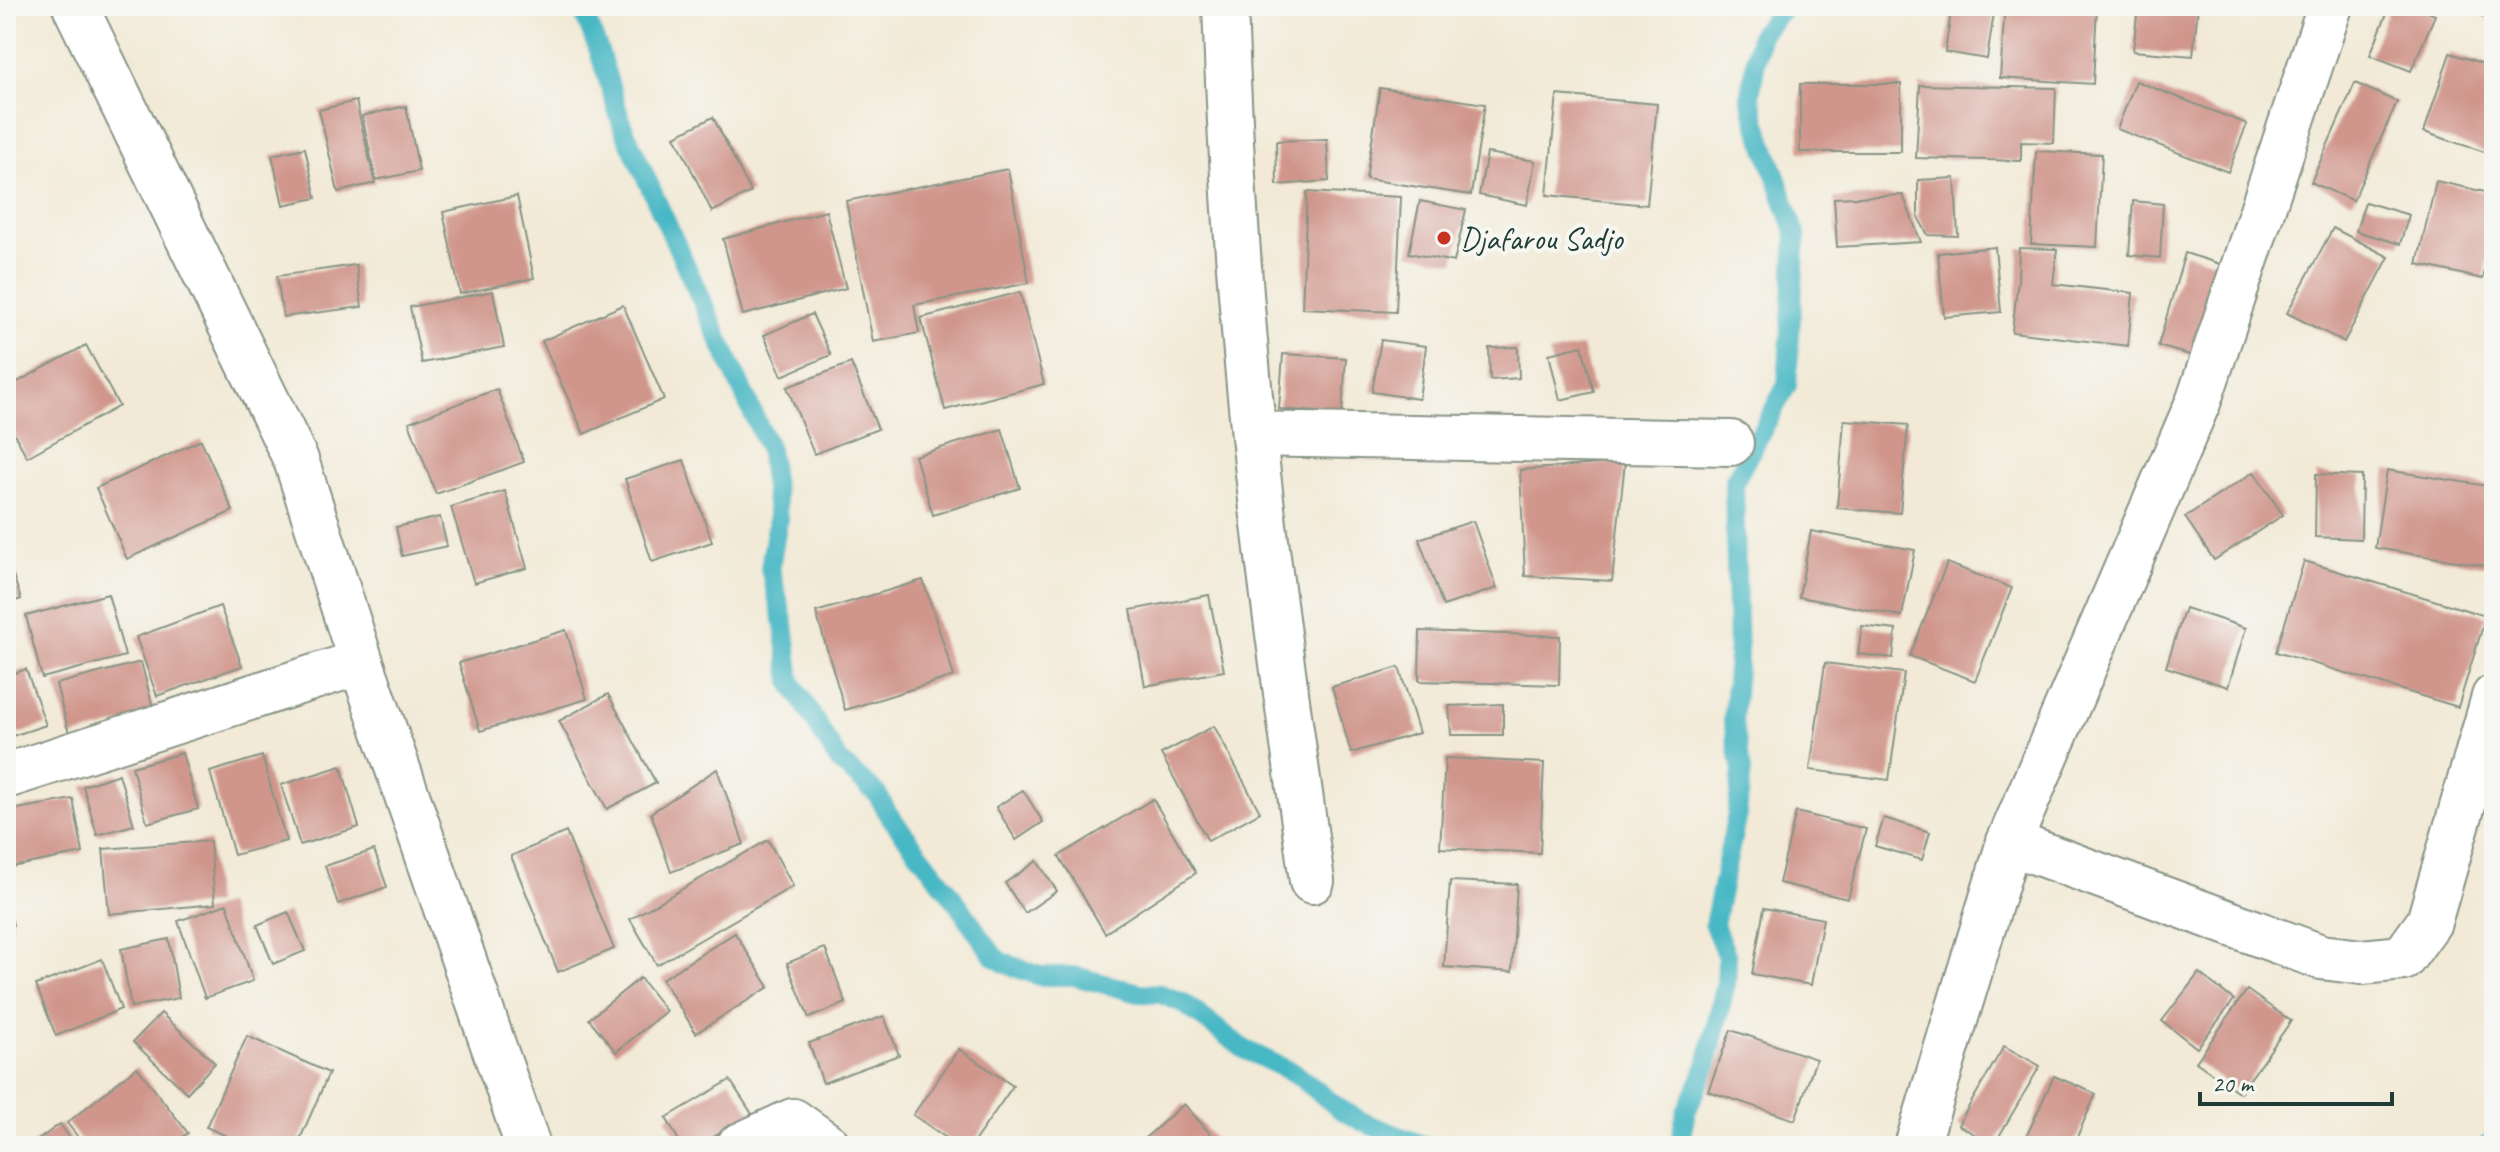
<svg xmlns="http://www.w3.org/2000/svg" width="2500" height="1152" viewBox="0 0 2500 1152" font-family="Caveat,sans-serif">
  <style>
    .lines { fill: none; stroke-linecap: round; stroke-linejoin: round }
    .stream { stroke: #4ab8c5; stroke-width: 20 }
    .building { fill: #d0968c }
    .street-casing { stroke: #889486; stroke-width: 48 }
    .street { stroke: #fff; stroke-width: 44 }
    .poi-dot { fill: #c8321e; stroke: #f6f6f2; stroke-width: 3 }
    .labels { text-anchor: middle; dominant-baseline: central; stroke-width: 8; stroke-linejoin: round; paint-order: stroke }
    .poi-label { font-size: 32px; fill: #1f3d34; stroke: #f6f6f2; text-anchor: start }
  </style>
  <rect width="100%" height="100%" fill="#f6f6f2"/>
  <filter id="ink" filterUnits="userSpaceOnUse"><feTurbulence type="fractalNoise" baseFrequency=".0125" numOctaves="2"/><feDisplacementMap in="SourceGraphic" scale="16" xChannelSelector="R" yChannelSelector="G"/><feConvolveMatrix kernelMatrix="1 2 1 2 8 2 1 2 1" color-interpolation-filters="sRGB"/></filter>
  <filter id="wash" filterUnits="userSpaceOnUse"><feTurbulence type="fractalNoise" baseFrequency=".006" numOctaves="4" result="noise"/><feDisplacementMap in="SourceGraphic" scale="32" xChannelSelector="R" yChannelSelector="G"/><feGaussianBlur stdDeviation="1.8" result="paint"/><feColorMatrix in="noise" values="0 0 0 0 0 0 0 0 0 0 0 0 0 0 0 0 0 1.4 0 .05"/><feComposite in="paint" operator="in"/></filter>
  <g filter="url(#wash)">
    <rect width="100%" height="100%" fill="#f2ead7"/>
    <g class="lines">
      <!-- stream -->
      <g class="stream">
        <polyline points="581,6 599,51 622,125 769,449 778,519 770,568 784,624 791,681 839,761 877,794 889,815 950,893 993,955 1004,963 1040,976 1074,976 1139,993 1161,994 1183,1003 1244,1049 1296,1074 1340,1109 1365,1123 1425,1146"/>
        <polyline points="1679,1146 1686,1112 1707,1065 1726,983 1727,957 1714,925 1737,814 1742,771 1733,721 1738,656 1734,482 1787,385 1796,234 1757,123 1750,97 1760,35 1785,6"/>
        <polyline points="2487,1146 2494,1142"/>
      </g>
    </g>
    <g id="blocks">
      <!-- building -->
      <g class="building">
        <polygon points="1952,6 1995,6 1987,59 1945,52"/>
        <polygon points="2005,6 2097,6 2093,84 2000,78"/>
        <polygon points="2138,6 2198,6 2193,56 2133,51"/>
        <polygon points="2390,6 2415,6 2435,15 2411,71 2370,55"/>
        <polygon points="2461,6 2494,6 2494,21"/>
        <polygon points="2450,53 2494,67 2494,155 2424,132"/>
        <polygon points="2136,81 2247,124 2228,172 2117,129"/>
        <polygon points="2355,83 2397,102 2353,201 2311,182"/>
        <rect x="1800" y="84" width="101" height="68"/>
        <polygon points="1920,85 2056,88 2054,143 2021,142 2021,161 1916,158"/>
        <polygon points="1380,88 1485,104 1471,195 1366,179"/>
        <polygon points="1557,95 1657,104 1647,205 1547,195"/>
        <polygon points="356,101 375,183 338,192 319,110"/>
        <polygon points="406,106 419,171 376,180 362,116"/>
        <polygon points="713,117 751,192 712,212 675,136"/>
        <polygon points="1327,139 1329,181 1277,185 1276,141"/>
        <polygon points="305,148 316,198 283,205 272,155"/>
        <polygon points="2036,151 2102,154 2097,247 2031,244"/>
        <polygon points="1487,153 1535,161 1527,205 1479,195"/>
        <polygon points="1008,169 1029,283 914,305 919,333 873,342 846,201"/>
        <polygon points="1955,178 1958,236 1928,235 1918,217 1918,180"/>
        <polygon points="2436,181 2494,194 2494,233 2483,279 2417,264"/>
        <polygon points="1307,192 1401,197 1396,312 1302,308"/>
        <polygon points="1903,195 1921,242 1837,247 1834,198"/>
        <polygon points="517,196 534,278 460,294 443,212"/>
        <polygon points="1420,201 1466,210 1454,262 1409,253"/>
        <polygon points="2133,201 2163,204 2160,258 2129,255"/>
        <polygon points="2365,202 2409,215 2400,244 2356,231"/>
        <polygon points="826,211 846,288 743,315 723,239"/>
        <polygon points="2333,228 2389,257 2344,342 2287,313"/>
        <polygon points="1995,247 2001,312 1944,317 1938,253"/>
        <polygon points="2019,248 2057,249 2053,284 2133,293 2128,346 2012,332 2018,279"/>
        <polygon points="2185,253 2220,264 2193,356 2158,346"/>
        <polygon points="356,265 362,307 283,317 277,276"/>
        <polygon points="493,291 504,347 422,363 410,307"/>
        <polygon points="1020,292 1044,384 945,410 921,318"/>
        <polygon points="623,305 664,399 584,434 542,341"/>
        <polygon points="812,314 831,355 782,376 764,335"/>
        <polygon points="1381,340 1426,346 1419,399 1372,392"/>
        <polygon points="86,345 119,406 27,457 6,419 6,388"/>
        <polygon points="1582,346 1594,392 1560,400 1549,354"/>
        <polygon points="1518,347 1519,378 1490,380 1489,348"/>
        <polygon points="1283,354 1346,358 1342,414 1279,409"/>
        <polygon points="851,363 878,429 814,454 787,387"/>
        <polygon points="497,389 524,462 436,494 409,422"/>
        <polygon points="1844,420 1908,425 1900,513 1837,508"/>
        <polygon points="1002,429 1020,488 933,515 915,456"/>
        <polygon points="201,440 233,511 127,559 96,488"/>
        <polygon points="684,460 712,542 652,562 625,479"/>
        <polygon points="1625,462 1612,581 1525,576 1520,470"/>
        <polygon points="2387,470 2494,487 2494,567 2375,548"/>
        <polygon points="2254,472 2283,515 2214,560 2185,517"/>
        <polygon points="2316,474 2362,476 2361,539 2315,537"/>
        <polygon points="505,491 527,568 474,583 451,507"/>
        <polygon points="440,517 447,546 402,556 396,527"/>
        <polygon points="1473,521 1497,588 1443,606 1419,539"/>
        <polygon points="1811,531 1915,550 1902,616 1799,597"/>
        <polygon points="6,554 21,599 6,604"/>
        <polygon points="2304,561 2486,616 2458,707 2276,652"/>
        <polygon points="1947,563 2012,588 1975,681 1910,656"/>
        <polygon points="923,580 954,676 845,710 816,612"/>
        <polygon points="108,594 125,656 42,678 26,616"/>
        <polygon points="1209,595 1224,671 1145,686 1131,610"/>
        <polygon points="220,606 242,666 157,696 136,637"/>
        <polygon points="2185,608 2246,628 2228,687 2166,667"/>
        <polygon points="1862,626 1896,630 1893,658 1858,654"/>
        <polygon points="566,630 587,699 480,731 459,663"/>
        <polygon points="1420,631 1560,636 1559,685 1419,681"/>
        <polygon points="141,662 155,715 70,737 56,684"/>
        <polygon points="1825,663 1904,673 1889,780 1810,770"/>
        <polygon points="1399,667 1419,733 1351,753 1332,687"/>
        <polygon points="26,669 46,725 6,738 6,676"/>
        <polygon points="608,694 656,783 607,809 559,721"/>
        <polygon points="1503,704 1503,735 1451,735 1449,706"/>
        <polygon points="1214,726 1260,812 1208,841 1161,754"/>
        <polygon points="182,753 198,809 147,823 132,767"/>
        <polygon points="262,756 286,841 234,855 210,772"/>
        <polygon points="1445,758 1544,763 1540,853 1440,848"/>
        <polygon points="341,766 359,827 300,845 281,785"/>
        <polygon points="717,769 744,844 671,872 651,813"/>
        <polygon points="119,774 134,825 97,835 83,786"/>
        <polygon points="1023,790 1043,822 1016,840 996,807"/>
        <polygon points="73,799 83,853 6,868 6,811"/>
        <polygon points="1153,799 1196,873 1105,933 1059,856"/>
        <polygon points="1796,812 1866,829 1848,899 1779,883"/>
        <polygon points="1884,818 1930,832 1922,860 1875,846"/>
        <polygon points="566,832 614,949 558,972 511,856"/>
        <polygon points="768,840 793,886 657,965 630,919"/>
        <polygon points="210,841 215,904 109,914 103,849"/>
        <polygon points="374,850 387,887 338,904 325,866"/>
        <polygon points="1037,861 1057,891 1025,913 1005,883"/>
        <polygon points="1450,881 1517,884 1512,972 1444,967"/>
        <polygon points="6,896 13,925 6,926"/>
        <polygon points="227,904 253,981 205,998 178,921"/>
        <polygon points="1764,908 1823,919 1811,985 1752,974"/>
        <polygon points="288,912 305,951 273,964 257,925"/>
        <polygon points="735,933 769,987 696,1033 662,979"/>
        <polygon points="169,939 179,998 131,1007 121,949"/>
        <polygon points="825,948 846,1003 809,1018 787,963"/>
        <polygon points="102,959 121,1009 56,1036 36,985"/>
        <polygon points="2199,973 2234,1000 2197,1048 2162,1021"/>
        <polygon points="640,978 666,1011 616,1052 589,1019"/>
        <polygon points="2247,990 2291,1021 2240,1093 2196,1062"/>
        <polygon points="161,1013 215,1063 187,1093 133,1042"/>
        <polygon points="884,1016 899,1055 823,1083 809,1043"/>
        <polygon points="1731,1030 1816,1059 1795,1120 1708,1091"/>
        <polygon points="247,1036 329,1073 297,1146 249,1146 206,1127"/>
        <polygon points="2004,1046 2040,1066 1994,1145 1958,1125"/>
        <polygon points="959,1049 1013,1086 971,1146 958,1146 913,1115"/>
        <polygon points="137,1067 188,1133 171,1146 85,1146 67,1123"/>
        <polygon points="2054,1076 2096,1094 2073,1146 2022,1146"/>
        <polygon points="730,1080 752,1114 698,1146 682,1146 666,1118"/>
        <polygon points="1184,1104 1221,1146 1136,1146"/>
        <polygon points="60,1124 76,1146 30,1146"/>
      </g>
    </g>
  </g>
  <g filter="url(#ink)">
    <use href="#blocks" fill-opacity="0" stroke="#889486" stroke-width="2"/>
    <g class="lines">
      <!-- street casing -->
      <g class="street-casing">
        <g id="street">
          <polyline points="75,6 296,460 361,662 528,1146"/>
          <path d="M1225,6C1230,150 1239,293 1254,436C1269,584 1292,732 1312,881"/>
          <polyline points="1254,434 1731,443"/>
          <polyline points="6,776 361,662"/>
          <polyline points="2009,842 2321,957 2362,962 2403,958 2429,922 2494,697"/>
          <polyline points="739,1146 793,1121 828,1146"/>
          <polyline points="1917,1146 2009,842 2199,400 2330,6"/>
        </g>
      </g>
      <!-- street -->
      <use href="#street" class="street"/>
    </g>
  </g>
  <!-- markers -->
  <circle class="poi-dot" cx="1444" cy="238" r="8"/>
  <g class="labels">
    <!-- poi labels -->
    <g class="poi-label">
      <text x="1460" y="238">Djafarou Sadjo</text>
    </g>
  </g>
  <!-- margin -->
  <rect width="2500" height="1152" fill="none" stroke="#f6f6f2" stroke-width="32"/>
  <!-- scale -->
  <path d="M2200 1092v12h192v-12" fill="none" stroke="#1f3d34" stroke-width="4"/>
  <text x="2212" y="1092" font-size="24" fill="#1f3d34" stroke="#f6f6f2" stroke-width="6" paint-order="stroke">20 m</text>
</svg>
